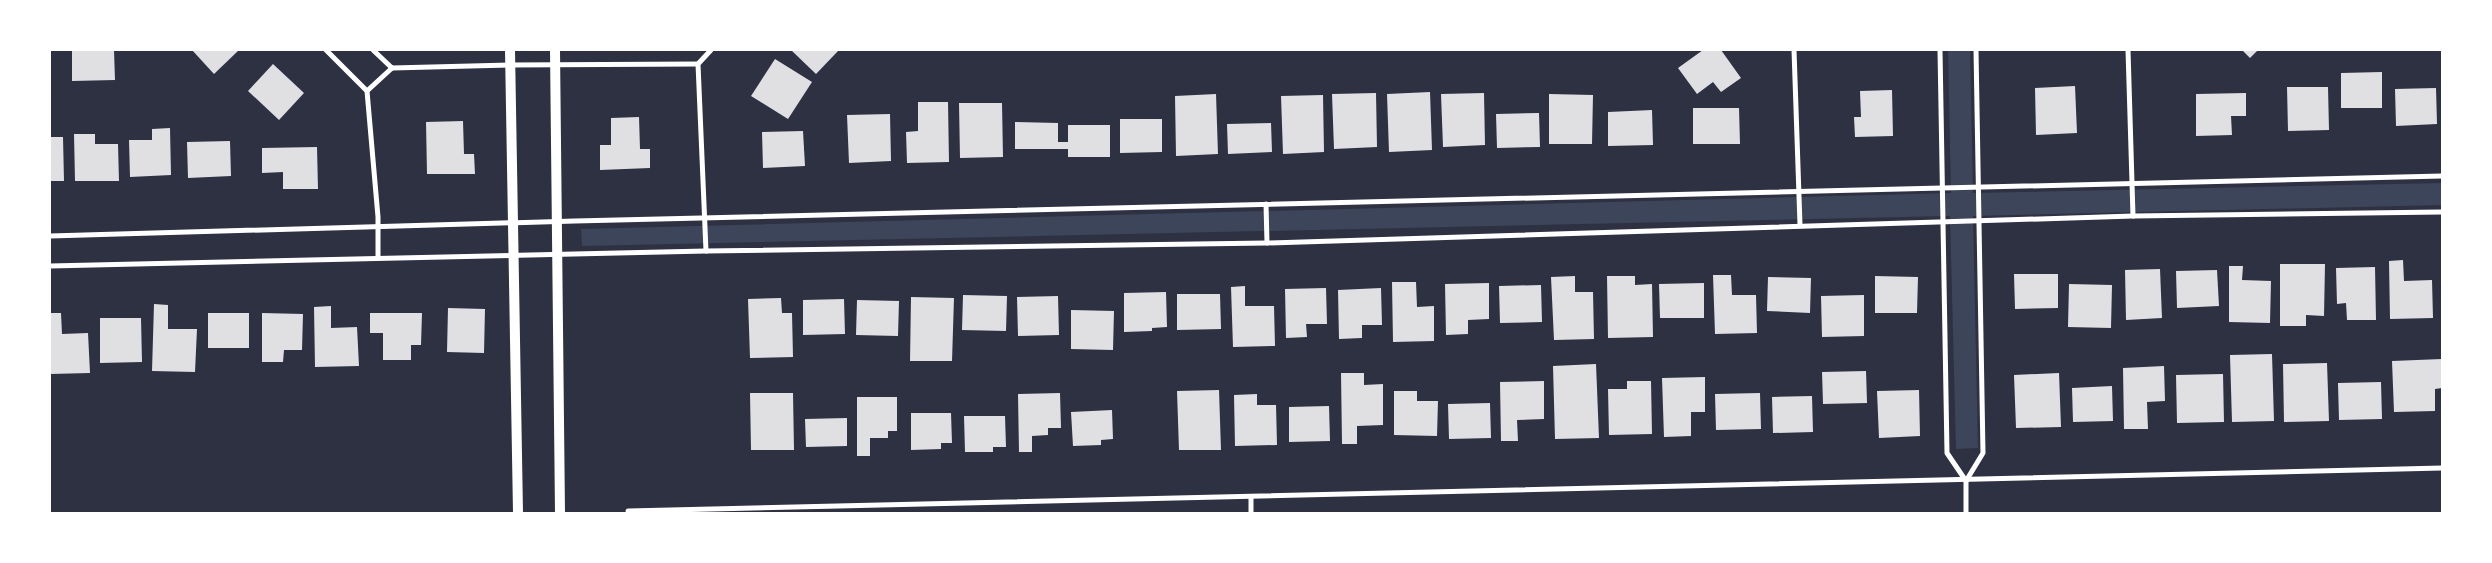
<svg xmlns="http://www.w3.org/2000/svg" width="2492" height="563" viewBox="0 0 2492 563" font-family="Barlow,sans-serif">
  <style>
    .green { fill: #3c4559 }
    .building { fill: #e0e0e3 }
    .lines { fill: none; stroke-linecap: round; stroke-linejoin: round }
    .minor { stroke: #fff; stroke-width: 5 }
    .secondary { stroke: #fff; stroke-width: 10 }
  </style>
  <rect width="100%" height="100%" fill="#2d3142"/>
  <!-- green -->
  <polygon class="green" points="1948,50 1970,50 1973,193 2442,183 2442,205 1973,216 1978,448 1956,449 1950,216 582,246 581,229 1951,193"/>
  <!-- building -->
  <g class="building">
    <polygon points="72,50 114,50 115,80 72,81"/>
    <polygon points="192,50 239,50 214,74"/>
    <polygon points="791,50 839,50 816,74"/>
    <polygon points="1703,50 1721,50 1741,78 1721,92 1713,82 1697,94 1678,68"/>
    <polygon points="2242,50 2258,50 2250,58"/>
    <polygon points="775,59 812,82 788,119 751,96"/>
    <polygon points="273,64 304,93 279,120 248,91"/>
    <polygon points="2382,72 2382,108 2341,108 2341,73"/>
    <polygon points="2075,86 2077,133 2036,135 2035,88"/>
    <polygon points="2287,87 2328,87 2329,130 2288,131"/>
    <polygon points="2436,88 2437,124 2396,126 2395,89"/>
    <polygon points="1892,90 1893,136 1855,137 1854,117 1861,117 1860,91"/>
    <polygon points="1430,92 1432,150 1389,152 1387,94"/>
    <polygon points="1376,93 1377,147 1334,149 1332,94"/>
    <polygon points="1484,93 1485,145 1443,147 1441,94"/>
    <polygon points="2246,93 2246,116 2231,116 2232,135 2196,136 2196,94"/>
    <polygon points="1216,94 1218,154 1176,156 1175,96"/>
    <polygon points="1549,94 1593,95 1592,144 1549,144"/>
    <polygon points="1323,95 1324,152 1283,154 1281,96"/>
    <polygon points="918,102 948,102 949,162 907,163 906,132 918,131"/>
    <polygon points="959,103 1002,103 1003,157 960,158"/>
    <polygon points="1693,108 1739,108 1740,144 1693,144"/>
    <polygon points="1652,110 1653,145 1608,146 1608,112"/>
    <polygon points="1539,113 1540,147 1497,148 1496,114"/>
    <polygon points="890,114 891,161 849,163 847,115"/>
    <polygon points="639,117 640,149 650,149 650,168 600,170 600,145 611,145 611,118"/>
    <polygon points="1120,119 1162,119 1162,152 1120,153"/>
    <polygon points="463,121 464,154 474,154 475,174 427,174 426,122"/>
    <polygon points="1015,122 1058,123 1058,142 1068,142 1068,125 1110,125 1110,157 1068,157 1068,149 1015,149"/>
    <polygon points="1271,123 1272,152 1228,154 1227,124"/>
    <polygon points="170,128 171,175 130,177 129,140 152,140 152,129"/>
    <polygon points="803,131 805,166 763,168 762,132"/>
    <polygon points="74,134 95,134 95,144 118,144 119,181 75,181"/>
    <polygon points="50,137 63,137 64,181 50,181"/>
    <polygon points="230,141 231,176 188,178 187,142"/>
    <polygon points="317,147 318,189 283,189 283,172 262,173 262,148"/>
    <polygon points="2403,260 2404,281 2432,280 2433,318 2390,319 2389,261"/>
    <polygon points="2280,264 2325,264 2324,316 2306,315 2306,326 2280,326"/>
    <polygon points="2229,266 2243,266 2242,280 2271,281 2270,323 2229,322"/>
    <polygon points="2375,267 2376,320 2347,320 2346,303 2337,304 2336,268"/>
    <polygon points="2160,269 2162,318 2126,320 2125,270"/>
    <polygon points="2217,270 2219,306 2177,308 2176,271"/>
    <polygon points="2014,274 2058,274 2058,308 2015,309"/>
    <polygon points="1713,275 1731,275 1732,295 1756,295 1757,333 1715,334"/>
    <polygon points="1575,276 1575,292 1593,292 1594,339 1554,340 1551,277"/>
    <polygon points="1607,276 1635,276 1635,285 1652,284 1653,337 1608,338"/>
    <polygon points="1875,276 1918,277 1917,313 1875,313"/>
    <polygon points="1768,277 1811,278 1810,313 1767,311"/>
    <polygon points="1392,282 1416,282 1417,307 1434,306 1434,341 1393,342"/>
    <polygon points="1489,283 1489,319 1468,320 1468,334 1446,335 1445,284"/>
    <polygon points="1704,283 1704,318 1660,318 1659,284"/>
    <polygon points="2069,284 2112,285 2111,328 2068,327"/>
    <polygon points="1541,285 1542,322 1500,323 1499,286"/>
    <polygon points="1245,286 1245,306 1274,306 1275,346 1233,347 1231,287"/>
    <polygon points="1326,288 1327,324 1306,324 1307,337 1286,338 1285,289"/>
    <polygon points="1381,288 1382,325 1362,325 1362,338 1339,339 1338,290"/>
    <polygon points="1166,292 1167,327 1152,328 1152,331 1124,332 1124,293"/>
    <polygon points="1177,294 1220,294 1221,329 1177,330"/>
    <polygon points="963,295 1007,296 1006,331 962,330"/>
    <polygon points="1864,295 1864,336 1822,337 1821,296"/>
    <polygon points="1058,296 1059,335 1018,336 1017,297"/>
    <polygon points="911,297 954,298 952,361 910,361"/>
    <polygon points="781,298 782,313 792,313 793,357 750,358 748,299"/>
    <polygon points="844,299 845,334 803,335 803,300"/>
    <polygon points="857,300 899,301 898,336 856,335"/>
    <polygon points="154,304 168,305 168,329 197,329 195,372 152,371"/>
    <polygon points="331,306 331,328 357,327 359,366 315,367 314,307"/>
    <polygon points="448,308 485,309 484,353 447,352"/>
    <polygon points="1071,310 1114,311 1113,350 1071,349"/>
    <polygon points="50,313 61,313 62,334 88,333 90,373 50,374"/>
    <rect x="208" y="313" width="41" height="35"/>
    <polygon points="262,313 303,314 302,350 284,350 283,362 262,362"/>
    <polygon points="370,313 422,313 421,345 411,345 411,360 383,360 383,333 370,333"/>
    <polygon points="100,318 141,318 142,362 100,363"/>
    <polygon points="2272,354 2274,421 2232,422 2230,355"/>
    <polygon points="2442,359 2442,388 2435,389 2435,411 2394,412 2392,361"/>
    <polygon points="2327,363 2329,421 2284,422 2283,364"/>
    <polygon points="1596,364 1599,438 1555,439 1553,366"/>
    <polygon points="2164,366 2165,401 2147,402 2148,429 2124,429 2123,368"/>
    <polygon points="1866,371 1867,403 1823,404 1822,372"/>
    <polygon points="1341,373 1364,373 1364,385 1383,384 1383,425 1357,426 1357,444 1342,444"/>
    <polygon points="2059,373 2061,427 2016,428 2014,375"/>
    <polygon points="2223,374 2224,422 2177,423 2176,375"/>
    <polygon points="1705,377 1705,412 1691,412 1691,436 1664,437 1662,378"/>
    <polygon points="1544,381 1544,419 1517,420 1518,441 1501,441 1500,382"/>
    <polygon points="1627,381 1651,381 1652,434 1609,435 1608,389 1627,389"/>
    <polygon points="2381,382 2382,419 2339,420 2338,383"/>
    <polygon points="2112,386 2113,421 2073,422 2072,388"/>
    <polygon points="1219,390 1221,450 1179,450 1177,391"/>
    <polygon points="1919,390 1920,436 1879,438 1877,391"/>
    <polygon points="1394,391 1417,391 1417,401 1438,401 1437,436 1394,435"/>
    <polygon points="750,393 793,393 794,450 751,450"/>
    <polygon points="1060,393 1061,428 1048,428 1048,435 1032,436 1032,452 1019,452 1018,394"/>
    <polygon points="1760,393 1761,429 1716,430 1715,394"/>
    <polygon points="1257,394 1257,405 1276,405 1277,445 1235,446 1234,395"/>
    <polygon points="1812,396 1813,432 1773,433 1772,397"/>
    <polygon points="857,397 897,397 897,431 888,431 888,438 870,438 870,456 857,456"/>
    <polygon points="1490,403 1491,438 1449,439 1448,404"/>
    <polygon points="1329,406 1330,441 1289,442 1289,407"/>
    <polygon points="1112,410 1113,439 1101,440 1101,445 1073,446 1071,412"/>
    <polygon points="911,413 951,413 952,443 941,443 941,449 911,450"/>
    <polygon points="964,416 1005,416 1006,447 993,447 993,452 965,452"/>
    <polygon points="847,418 847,446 806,447 805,419"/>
  </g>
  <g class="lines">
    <!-- minor -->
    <g class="minor">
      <polyline points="326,50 367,91 378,217 378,258"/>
      <polyline points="373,50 392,68"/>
      <polyline points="1794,50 1800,225"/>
      <polyline points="1940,50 1947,453 1966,481"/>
      <polyline points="2128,50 2133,216"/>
      <polyline points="392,68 510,65 698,64"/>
      <polyline points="367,91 392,68"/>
      <polyline points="1266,204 1267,243"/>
      <polyline points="50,236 575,221 2442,176"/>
      <polyline points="706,251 698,64 711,50"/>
      <polyline points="50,266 706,251 1267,243 2133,216 2442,212"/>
      <polyline points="1251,497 1251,513"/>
      <polyline points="628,511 2442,468"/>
      <polyline points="1966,513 1966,481 1983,453 1976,50"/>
    </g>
    <!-- secondary -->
    <g class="secondary">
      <polyline points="510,50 518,513"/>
      <polyline points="555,50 560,513"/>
    </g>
  </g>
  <!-- border -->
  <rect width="2492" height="563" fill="none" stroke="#ffffff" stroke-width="102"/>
</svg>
